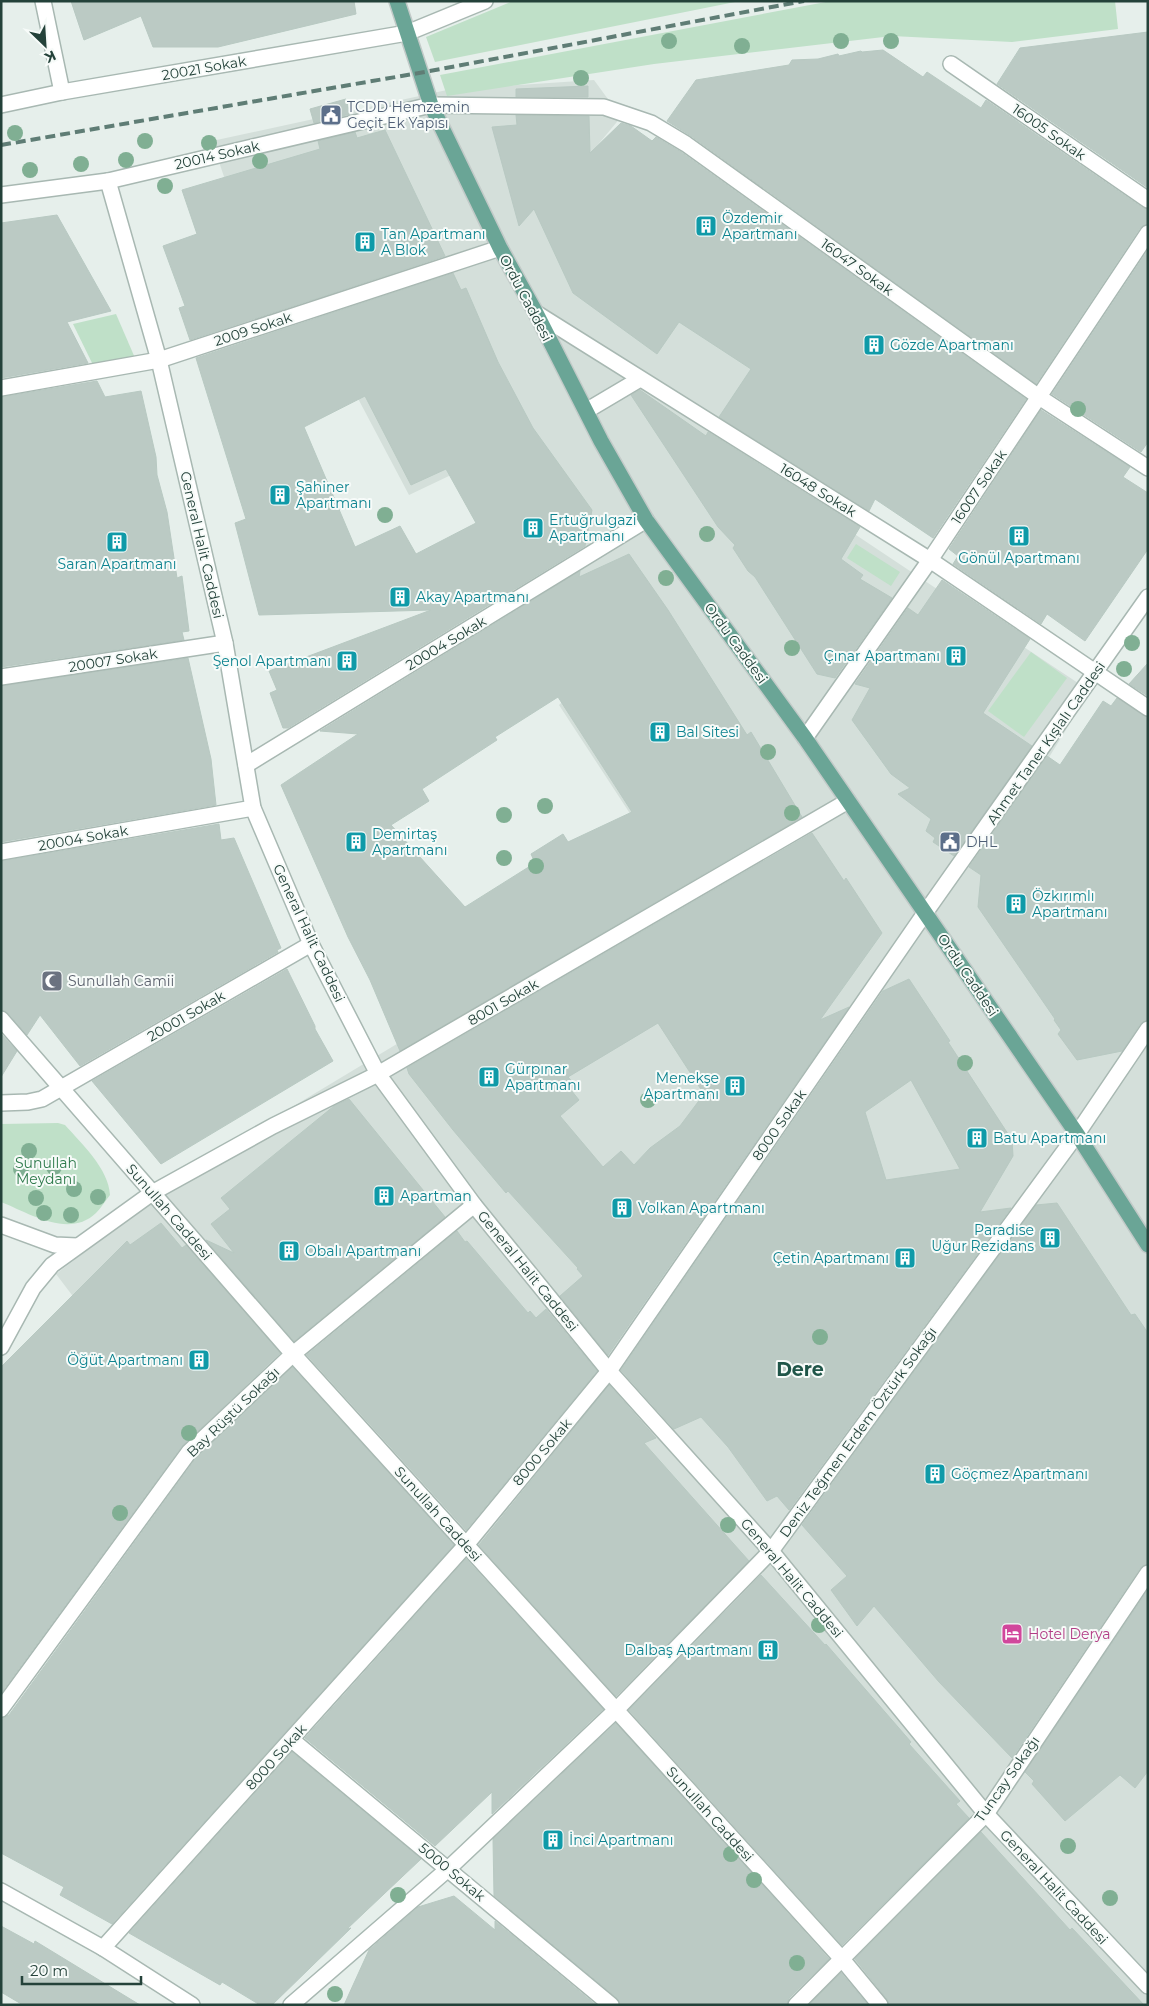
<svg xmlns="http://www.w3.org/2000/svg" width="1149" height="2006" viewBox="0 0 1149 2006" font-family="Montserrat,sans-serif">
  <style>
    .built { fill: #d4dfda }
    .green { fill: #bfe0c8 }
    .building { fill: #bbcac4; stroke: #b8c9c2; fill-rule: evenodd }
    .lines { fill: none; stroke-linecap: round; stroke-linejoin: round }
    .minor-casing { stroke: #a8b8b2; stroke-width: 18 }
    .major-casing { stroke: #c2cac8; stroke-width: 18 }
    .minor { stroke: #fff; stroke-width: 15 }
    .major { stroke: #6aa596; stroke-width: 15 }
    .rail { stroke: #5f7d75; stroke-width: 4; stroke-dasharray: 10 5; stroke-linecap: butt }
    .tree { fill: #80af93 }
    .labels { text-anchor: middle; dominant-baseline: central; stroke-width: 4; stroke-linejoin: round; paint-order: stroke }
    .street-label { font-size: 14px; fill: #24423a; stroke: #f7fbf9 }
    .service-label { font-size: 14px; fill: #4e5e75; stroke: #f7fbf9; text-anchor: start }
    .culture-label { font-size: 14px; fill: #0d838f; stroke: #f7fbf9; text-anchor: start }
    .worship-label { font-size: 14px; fill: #5b616d; stroke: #f7fbf9; text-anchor: start }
    .park-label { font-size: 14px; fill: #2d7a4b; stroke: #f7fbf9 }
    .hotel-label { font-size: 14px; fill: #b23c85; stroke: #f7fbf9; text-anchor: start }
    .district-label { font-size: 19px; font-weight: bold; fill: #1f5548; stroke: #f7fbf9 }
  </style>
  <rect width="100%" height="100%" fill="#e6efeb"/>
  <!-- built -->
  <polygon class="built" points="594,80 621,117 576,171 812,363 751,465 1090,691 1009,822 1148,972 1148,2005 770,2005 559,1771 393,1622 205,1448 176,1432 56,1274 206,1159 435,1021 679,877 629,812 559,705 583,683 537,603 510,586 451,475 409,495 316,319 282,231 247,245 212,141 447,90"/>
  <!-- green -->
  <g class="green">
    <polygon points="513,1 740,1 435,62 426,37"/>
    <polygon points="831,1 1115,1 1118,29 1012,42 892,36 654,64 447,96 440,75"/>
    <polygon points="116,314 135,358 94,367 73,324"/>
    <polygon points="856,544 900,572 891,586 847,558"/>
    <polygon points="1031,652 1067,678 1024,737 988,711"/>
    <path d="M58,1123L65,1125C81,1143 109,1169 110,1195C105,1201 101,1208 96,1213C69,1239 29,1213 1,1202V1124Z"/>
  </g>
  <!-- building -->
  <g class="building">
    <polygon points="71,1 354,1 356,14 218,47 153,47 141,16 84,40"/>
    <polygon points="1148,32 1148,188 997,84 1020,48"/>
    <polygon points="883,50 923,77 927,72 981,108 986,100 1143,208 1148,209 1148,224 1140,228 1036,384 691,136 667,121 696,80 789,65 792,60 818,59 838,54 839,56 861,51 862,52"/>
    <polygon points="588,86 588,97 516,97 516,89"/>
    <polygon points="346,99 350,114 314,123 310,109"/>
    <polygon points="516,115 589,116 590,153 621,123 631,126 652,141 656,137 681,152 1026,399 933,538 875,499 869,511 719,417 751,369 679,322 657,354 573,293 534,209 519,226 492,127 517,125"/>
    <polygon points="385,130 445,256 190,340 179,308 185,306 163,246 197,234 182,190 320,149 318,141 355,132 357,138"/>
    <polygon points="57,215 111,311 67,322 88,363 1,378 1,223"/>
    <polygon points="1148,250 1148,442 1141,452 1052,394"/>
    <path d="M453,273L461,290L466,288L498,362L533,428L592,510L585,546L288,728H283L270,693L277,690L269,671L431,610L259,615L235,523L246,519L196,358ZM365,396L411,485L446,469L476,523L416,554L400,526L355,547L304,427Z"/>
    <polygon points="97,381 105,397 141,391 156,457 157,475 167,512 177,578 182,576 189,631 182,632 184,640 1,667 1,397"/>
    <polygon points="640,390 706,436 708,432 860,527 841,559 863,575 860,579 892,598 835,678 817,674 755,577 748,571 733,548 735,545 718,527 631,395"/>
    <polygon points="1041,410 1130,467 1123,477 1148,493 1148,549 1085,641 1047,614 1041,624 953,564 958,556 949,549"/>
    <path d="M629,554L668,610L747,735L751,732L802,817L400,1051L370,980L348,937L281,785L358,734L320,731L580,571L579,577ZM558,697L632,812L568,842L563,834L531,854L535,863L465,907L391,825L429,801L422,789L497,740L495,737Z"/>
    <polygon points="942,580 1030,639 983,713 1032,746 954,856 933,842 935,838 926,831 931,819 898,794 910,788 891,774 852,720 870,688 855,684 908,608 918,615"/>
    <polygon points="188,658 211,759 216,805 1,842 1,686"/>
    <polygon points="1148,663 1148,696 1129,684"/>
    <polygon points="1117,698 1148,717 1148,1020 1140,1024 1122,1051 1077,1060 1058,1034 1061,1030 1054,1020 1055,1019 978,907 981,875 969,867 1047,756 1060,765 1103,701 1111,706"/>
    <polygon points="219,824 221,840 234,838 281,948 277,950 278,952 80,1066 40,1015 27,1035 8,1013 1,1010 1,861"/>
    <path d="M812,833L844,881L846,878L882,933L820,1020L849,1007L608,1355L560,1296L583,1276L577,1269L578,1268L508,1191L506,1193L453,1130L409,1074L407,1068ZM658,1023L704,1094L680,1126L650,1148L634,1165L621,1151L603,1167L560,1116L579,1100L571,1090L576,1086L568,1077Z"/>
    <polygon points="287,969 315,1026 315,1029 333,1061 161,1164 92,1081"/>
    <path d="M909,979L950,1041L948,1042L1012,1140L1013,1156L980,1212L1011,1208L789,1510L777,1496L767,1501L728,1447L701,1417L674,1429L621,1370L883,991ZM911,1080L960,1169L886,1180L865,1112Z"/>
    <polygon points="1,1034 17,1051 1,1077"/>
    <polygon points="349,1099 445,1217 294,1341 206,1240 234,1253 211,1224 230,1209 221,1198 334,1106"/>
    <polygon points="1057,1203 1131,1315 1135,1314 1148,1333 1148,1564 1140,1568 1012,1758 939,1682 874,1606 857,1626 831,1590 847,1576 802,1525 1036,1205"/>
    <polygon points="161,1223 182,1248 186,1245 280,1353 182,1446 1,1693 1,1367 127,1241 130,1245"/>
    <polygon points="457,1231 465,1242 467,1241 528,1313 530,1311 536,1318 546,1309 597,1371 466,1530 307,1355"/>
    <polygon points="292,1367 454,1545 112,1924 60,1895 64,1887 1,1853 1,1718 9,1715 196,1458"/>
    <polygon points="609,1385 656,1438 644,1443 749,1561 616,1696 479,1545"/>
    <polygon points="466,1559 603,1709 492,1814 492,1792 435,1846 305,1738"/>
    <polygon points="761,1575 825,1645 826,1644 911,1742 909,1744 960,1801 956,1804 969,1818 842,1945 629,1710"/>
    <polygon points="1148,1590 1148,1771 1135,1788 1120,1775 1065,1821 1032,1784 1034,1781 1025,1772"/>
    <polygon points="616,1723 829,1959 789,1998 787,2005 620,2005 617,1998 494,1896 493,1839"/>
    <polygon points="292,1752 421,1859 347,1929 351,1928 272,2005 260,2005 222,1982 220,1985 129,1933"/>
    <polygon points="981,1832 1070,1930 1072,1928 1144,2005 889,2005 887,1999 855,1959"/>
    <polygon points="454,1896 495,1930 495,1921 596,2005 344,2005 369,1950 418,1907"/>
    <polygon points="1,1926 34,1944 35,1941 140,2005 23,2005 1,1992"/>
    <polygon points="841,1973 868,2005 809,2005"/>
  </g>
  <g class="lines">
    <!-- minor casing -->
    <g class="minor-casing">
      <g id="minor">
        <polyline points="43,1 62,92"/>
        <polyline points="951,64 1148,200"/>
        <polyline points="1,105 62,92 407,33 485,1"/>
        <polyline points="108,181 159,360 225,643 253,808 311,944 378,1074 474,1205 609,1371 771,1551 986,1814 1148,1986"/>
        <polyline points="1,195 108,181 431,105 604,107 651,123 686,144 1039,397 1148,468"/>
        <polyline points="536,313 930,560 1148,708"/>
        <polyline points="1,388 159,360 500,248"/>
        <polyline points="586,411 640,379"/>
        <polyline points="1,677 225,643"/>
        <polyline points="805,738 930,560 1148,233"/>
        <polyline points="246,765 646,520"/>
        <polyline points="1,852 253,808"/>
        <polyline points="1,1019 293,1354 842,1959 880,2005"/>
        <polyline points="1,1103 28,1102 42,1099 311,944"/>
        <polyline points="1,1225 55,1245 77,1246"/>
        <polyline points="1,1347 33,1288 52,1265 152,1193 273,1126 378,1074 848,801"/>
        <polyline points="1,1709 189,1452 293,1354 474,1205"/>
        <polyline points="292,1740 611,2005"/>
        <polyline points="1,1891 103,1948 192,2005"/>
        <polyline points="103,1948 466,1545 609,1371 925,913 1148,597"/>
        <polyline points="291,2005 448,1869 616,1710 771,1551 1077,1134 1148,1029"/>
        <polyline points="796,2005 986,1814 1148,1573"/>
      </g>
    </g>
    <!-- major casing -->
    <g class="major-casing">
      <polyline id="major" points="397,1 431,105 500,248 536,313 601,441 646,520 805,738 1077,1134 1148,1245"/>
    </g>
    <!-- minor -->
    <use href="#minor" class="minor"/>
    <!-- major -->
    <use href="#major" class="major"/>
    <!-- rail -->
    <polyline class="rail" points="1,145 419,73 804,1"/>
  </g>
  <!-- trees -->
  <g class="tree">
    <circle cx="669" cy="41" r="8"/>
    <circle cx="841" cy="41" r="8"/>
    <circle cx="891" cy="41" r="8"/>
    <circle cx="742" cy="46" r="8"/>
    <circle cx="581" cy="78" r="8"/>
    <circle cx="15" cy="133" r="8"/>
    <circle cx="145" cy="141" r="8"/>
    <circle cx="209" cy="143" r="8"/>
    <circle cx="126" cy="160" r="8"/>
    <circle cx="260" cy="161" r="8"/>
    <circle cx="81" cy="164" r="8"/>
    <circle cx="30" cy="170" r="8"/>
    <circle cx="165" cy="186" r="8"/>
    <circle cx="1078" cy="409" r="8"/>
    <circle cx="385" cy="515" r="8"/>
    <circle cx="707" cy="534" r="8"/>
    <circle cx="666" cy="578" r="8"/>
    <circle cx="1132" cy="643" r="8"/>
    <circle cx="792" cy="648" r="8"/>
    <circle cx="1124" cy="669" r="8"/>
    <circle cx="768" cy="752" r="8"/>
    <circle cx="545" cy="806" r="8"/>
    <circle cx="792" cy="813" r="8"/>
    <circle cx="504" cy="815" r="8"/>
    <circle cx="504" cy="858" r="8"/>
    <circle cx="536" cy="866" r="8"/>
    <circle cx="965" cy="1063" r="8"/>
    <circle cx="648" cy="1100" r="8"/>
    <circle cx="29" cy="1151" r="8"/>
    <circle cx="54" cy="1167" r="8"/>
    <circle cx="21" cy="1169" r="8"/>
    <circle cx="74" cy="1189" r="8"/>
    <circle cx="98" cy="1197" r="8"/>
    <circle cx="36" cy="1198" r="8"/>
    <circle cx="44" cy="1213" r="8"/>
    <circle cx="71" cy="1215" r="8"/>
    <circle cx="820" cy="1337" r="8"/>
    <circle cx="189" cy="1433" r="8"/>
    <circle cx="120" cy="1513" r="8"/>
    <circle cx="728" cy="1525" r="8"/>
    <circle cx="819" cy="1625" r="8"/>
    <circle cx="1068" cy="1846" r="8"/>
    <circle cx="731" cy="1854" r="8"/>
    <circle cx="754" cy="1880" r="8"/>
    <circle cx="398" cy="1895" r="8"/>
    <circle cx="1110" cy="1898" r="8"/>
    <circle cx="797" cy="1963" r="8"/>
    <circle cx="335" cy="1994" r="8"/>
  </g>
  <!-- icons -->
  <defs>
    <g id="civic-square" transform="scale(1.125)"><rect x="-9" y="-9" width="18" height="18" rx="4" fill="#5c6f8a" stroke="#f7fbf9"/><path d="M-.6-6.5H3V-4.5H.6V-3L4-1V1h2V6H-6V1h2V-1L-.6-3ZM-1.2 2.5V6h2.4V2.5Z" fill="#fff"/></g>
    <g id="building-square" transform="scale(1.125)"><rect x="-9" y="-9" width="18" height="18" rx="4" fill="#0f9aa8" stroke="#f7fbf9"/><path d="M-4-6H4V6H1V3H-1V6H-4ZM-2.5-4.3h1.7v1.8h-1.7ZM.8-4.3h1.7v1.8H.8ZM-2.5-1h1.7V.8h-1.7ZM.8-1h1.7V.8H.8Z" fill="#fff"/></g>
    <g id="mosque-square" transform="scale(1.125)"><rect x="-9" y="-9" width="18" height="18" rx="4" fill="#6b7280" stroke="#f7fbf9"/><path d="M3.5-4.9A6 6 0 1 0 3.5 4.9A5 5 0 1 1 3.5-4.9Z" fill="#fff"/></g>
    <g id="hotel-square" transform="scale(1.125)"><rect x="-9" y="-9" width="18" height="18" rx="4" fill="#d1479c" stroke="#f7fbf9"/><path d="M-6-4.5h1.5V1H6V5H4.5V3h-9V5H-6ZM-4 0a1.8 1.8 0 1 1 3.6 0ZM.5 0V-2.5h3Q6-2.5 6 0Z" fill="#fff"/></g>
  </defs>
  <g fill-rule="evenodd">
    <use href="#civic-square" x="331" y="115"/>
    <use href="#building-square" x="706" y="226"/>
    <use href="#building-square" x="365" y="242"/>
    <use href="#building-square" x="874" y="345"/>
    <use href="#building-square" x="280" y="495"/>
    <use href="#building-square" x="533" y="528"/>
    <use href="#building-square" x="1019" y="536"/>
    <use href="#building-square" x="117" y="542"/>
    <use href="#building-square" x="400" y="597"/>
    <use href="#building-square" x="956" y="656"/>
    <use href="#building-square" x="347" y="661"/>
    <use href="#building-square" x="660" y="732"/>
    <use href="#building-square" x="356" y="842"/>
    <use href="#civic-square" x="950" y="842"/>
    <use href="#building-square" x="1016" y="904"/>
    <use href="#mosque-square" x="52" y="981"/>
    <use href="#building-square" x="489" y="1077"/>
    <use href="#building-square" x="735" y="1086"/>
    <use href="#building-square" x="977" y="1138"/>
    <use href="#building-square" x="384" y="1196"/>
    <use href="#building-square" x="622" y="1208"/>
    <use href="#building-square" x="1050" y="1238"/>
    <use href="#building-square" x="289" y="1251"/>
    <use href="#building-square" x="905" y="1258"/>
    <use href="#building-square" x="199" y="1360"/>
    <use href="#building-square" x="935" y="1474"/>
    <use href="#hotel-square" x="1012" y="1634"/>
    <use href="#building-square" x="768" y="1650"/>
    <use href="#building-square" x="553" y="1840"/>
  </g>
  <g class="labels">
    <!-- street labels -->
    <g class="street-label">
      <text transform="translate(204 68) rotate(-10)">20021 Sokak</text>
      <text transform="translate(1049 132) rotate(35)">16005 Sokak</text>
      <text transform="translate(217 155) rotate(-13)">20014 Sokak</text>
      <text transform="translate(857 267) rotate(36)">16047 Sokak</text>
      <text transform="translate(526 298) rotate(62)">Ordu Caddesi</text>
      <text transform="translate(253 329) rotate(-18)">2009 Sokak</text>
      <text transform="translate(979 487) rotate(-56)">16007 Sokak</text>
      <text transform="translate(818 490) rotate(32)">16048 Sokak</text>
      <text transform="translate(202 545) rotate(77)">General Halit Caddesi</text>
      <text transform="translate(446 643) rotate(-31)">20004 Sokak</text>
      <text transform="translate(736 643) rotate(54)">Ordu Caddesi</text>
      <text transform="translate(113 660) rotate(-9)">20007 Sokak</text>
      <text transform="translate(1046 743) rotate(-55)">Ahmet Taner Kışlalı Caddesi</text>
      <text transform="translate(83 838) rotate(-10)">20004 Sokak</text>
      <text transform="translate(309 933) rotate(65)">General Halit Caddesi</text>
      <text transform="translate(968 975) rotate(56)">Ordu Caddesi</text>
      <text transform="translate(503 1002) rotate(-30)">8001 Sokak</text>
      <text transform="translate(186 1016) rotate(-30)">20001 Sokak</text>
      <text transform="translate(779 1125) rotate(-55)">8000 Sokak</text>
      <text transform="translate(169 1212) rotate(49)">Sunullah Caddesi</text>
      <text transform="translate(528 1271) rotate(51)">General Halit Caddesi</text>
      <text transform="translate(233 1412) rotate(-44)">Bay Rüştü Sokağı</text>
      <text transform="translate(858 1432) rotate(-54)">Deniz Teğmen Erdem Öztürk Sokağı</text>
      <text transform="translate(542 1452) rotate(-50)">8000 Sokak</text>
      <text transform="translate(438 1514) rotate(48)">Sunullah Caddesi</text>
      <text transform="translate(792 1578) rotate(50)">General Halit Caddesi</text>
      <text transform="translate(276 1757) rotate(-48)">8000 Sokak</text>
      <text transform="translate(1007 1779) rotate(-55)">Tuncay Sokağı</text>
      <text transform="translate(710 1814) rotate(48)">Sunullah Caddesi</text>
      <text transform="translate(452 1872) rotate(40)">5000 Sokak</text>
      <text transform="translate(1054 1887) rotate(47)">General Halit Caddesi</text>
    </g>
    <!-- service labels -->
    <g class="service-label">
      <text x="347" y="107">TCDD Hemzemin<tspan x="347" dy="16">Geçit Ek Yapısı</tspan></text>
      <text x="966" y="842">DHL</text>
    </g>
    <!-- culture labels -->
    <g class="culture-label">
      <text x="722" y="218">Özdemir<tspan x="722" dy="16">Apartmanı</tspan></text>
      <text x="381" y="234">Tan Apartmanı<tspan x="381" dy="16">A Blok</tspan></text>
      <text x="890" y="345">Gözde Apartmanı</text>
      <text x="296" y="487">Şahiner<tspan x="296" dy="16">Apartmanı</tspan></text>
      <text x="549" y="520">Ertuğrulgazi<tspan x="549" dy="16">Apartmanı</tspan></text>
      <text x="1019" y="558" text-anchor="middle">Gönül Apartmanı</text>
      <text x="117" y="564" text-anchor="middle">Saran Apartmanı</text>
      <text x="416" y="597">Akay Apartmanı</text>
      <text x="940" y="656" text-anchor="end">Çınar Apartmanı</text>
      <text x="331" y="661" text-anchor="end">Şenol Apartmanı</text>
      <text x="676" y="732">Bal Sitesi</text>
      <text x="372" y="834">Demirtaş<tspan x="372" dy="16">Apartmanı</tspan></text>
      <text x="1032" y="896">Özkırımlı<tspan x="1032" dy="16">Apartmanı</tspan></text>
      <text x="505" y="1069">Gürpınar<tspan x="505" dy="16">Apartmanı</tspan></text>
      <text x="719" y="1078" text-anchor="end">Menekşe<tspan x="719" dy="16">Apartmanı</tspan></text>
      <text x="993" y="1138">Batu Apartmanı</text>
      <text x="400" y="1196">Apartman</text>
      <text x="638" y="1208">Volkan Apartmanı</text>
      <text x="1034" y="1230" text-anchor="end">Paradise<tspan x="1034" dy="16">Uğur Rezidans</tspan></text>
      <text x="305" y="1251">Obalı Apartmanı</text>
      <text x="889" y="1258" text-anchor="end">Çetin Apartmanı</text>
      <text x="183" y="1360" text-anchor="end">Öğüt Apartmanı</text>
      <text x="951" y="1474">Göçmez Apartmanı</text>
      <text x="752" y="1650" text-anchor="end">Dalbaş Apartmanı</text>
      <text x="569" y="1840">İnci Apartmanı</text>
    </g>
    <!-- worship labels -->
    <g class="worship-label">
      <text x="68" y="981">Sunullah Camii</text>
    </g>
    <!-- park labels -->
    <g class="park-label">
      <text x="46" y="1163">Sunullah<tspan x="46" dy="16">Meydanı</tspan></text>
    </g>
    <!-- hotel labels -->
    <g class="hotel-label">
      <text x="1028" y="1634">Hotel Derya</text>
    </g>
    <!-- district labels -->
    <g class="district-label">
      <text x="800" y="1369">Dere</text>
    </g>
  </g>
  <!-- border -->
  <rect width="1149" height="2006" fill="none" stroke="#24423a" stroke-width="5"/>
  <!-- north arrow -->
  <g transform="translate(45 45) rotate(155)" stroke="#f7fbf9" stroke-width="4" paint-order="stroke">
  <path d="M0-4L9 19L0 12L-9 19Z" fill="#24423a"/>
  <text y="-8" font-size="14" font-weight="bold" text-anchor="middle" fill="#24423a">K</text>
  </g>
  <!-- scale -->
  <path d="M22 1976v8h119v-8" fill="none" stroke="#24423a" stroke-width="2.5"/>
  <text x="30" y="1976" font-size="15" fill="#24423a" stroke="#f7fbf9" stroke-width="4" paint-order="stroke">20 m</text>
</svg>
